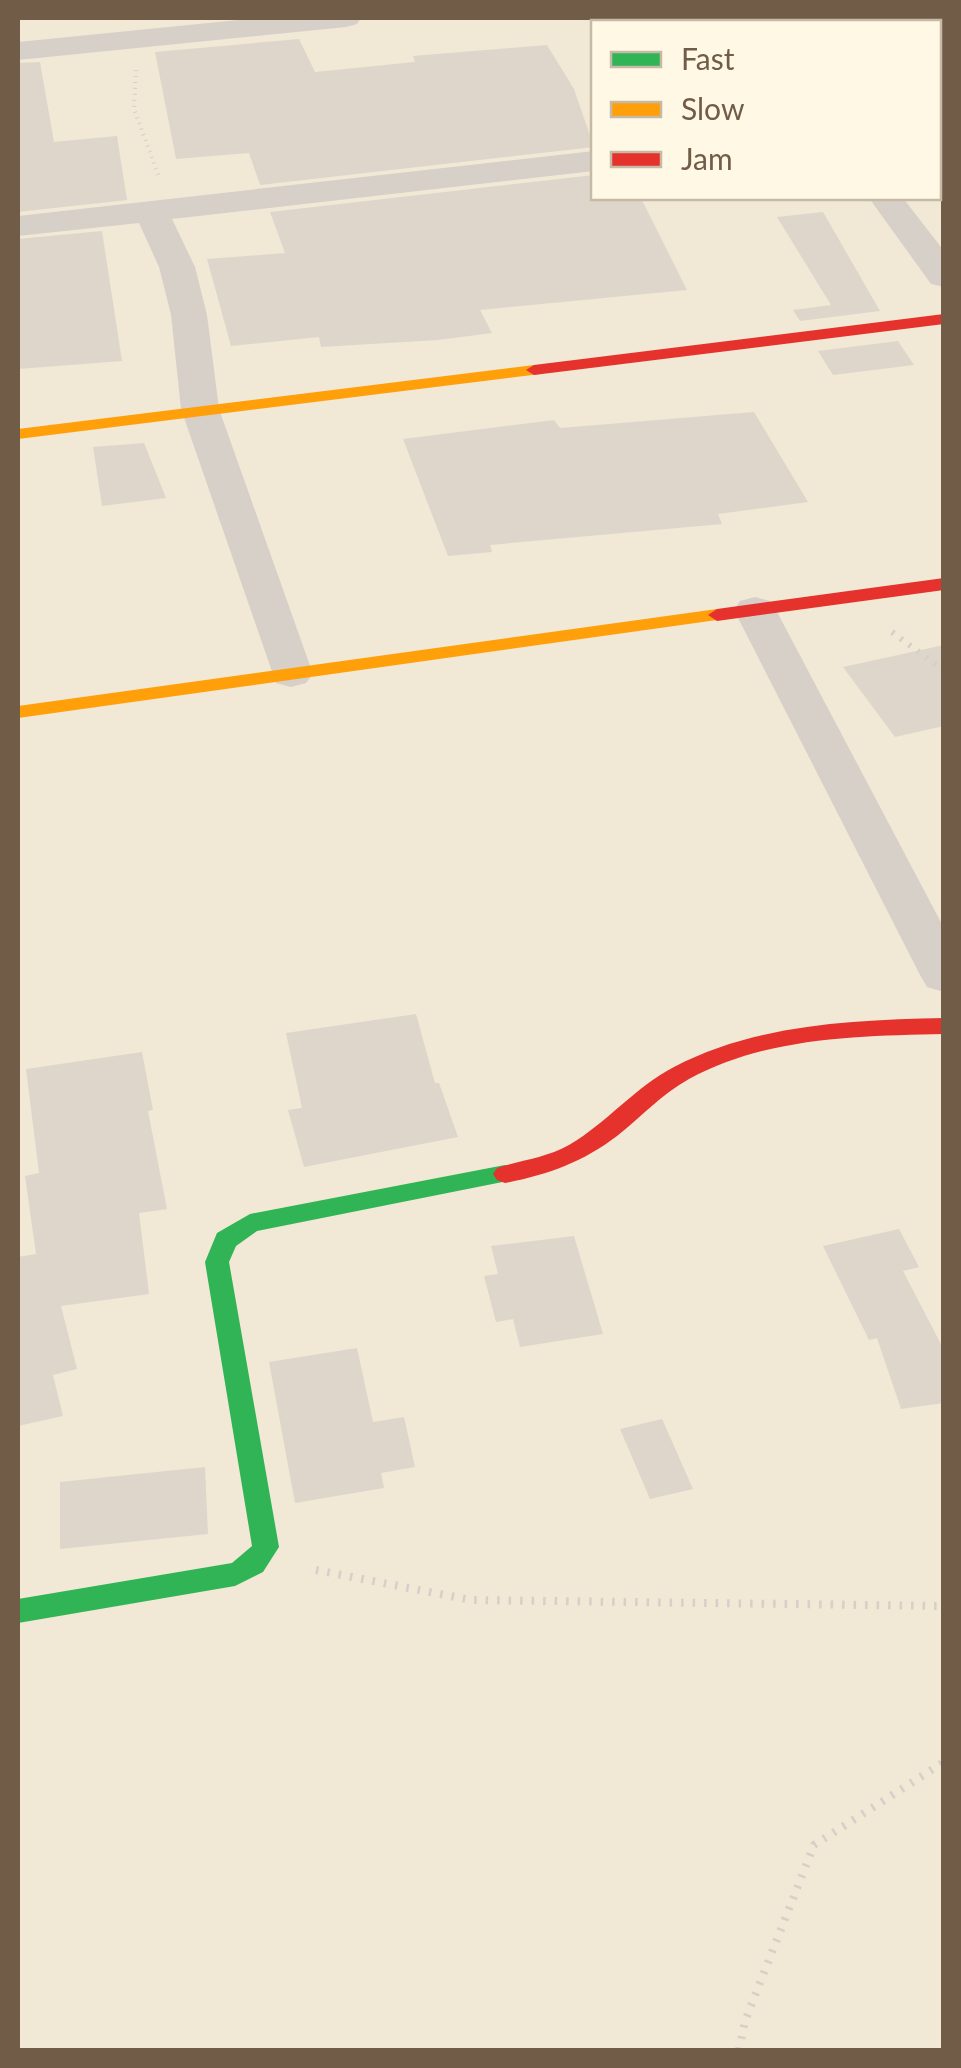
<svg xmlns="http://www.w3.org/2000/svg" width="961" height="2068" viewBox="0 0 961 2068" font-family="Lato,sans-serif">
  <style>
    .residential { fill: #f1e8d5; fill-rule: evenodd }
    .building { fill: #ded6cb }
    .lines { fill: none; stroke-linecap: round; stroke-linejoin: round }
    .path-far2 { stroke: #d6d0c8; stroke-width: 4; stroke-dasharray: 1 5; stroke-linecap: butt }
    .path-far1 { stroke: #d6d0c8; stroke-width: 6; stroke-dasharray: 2.5 8; stroke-linecap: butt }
    .path { stroke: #d6d0c8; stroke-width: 8; stroke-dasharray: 2.5 9; stroke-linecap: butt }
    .street { fill: #d7d0c9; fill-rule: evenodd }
    .fast { fill: #30b455; fill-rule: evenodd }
    .slow { fill: #ff9f0a; fill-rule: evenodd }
    .jam { fill: #e5322d; fill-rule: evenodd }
  </style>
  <rect width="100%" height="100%" fill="#f5f0e5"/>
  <!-- residential -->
  <path class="residential" d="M18,18H943V2050H18ZM594,22H938V198H594Z"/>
  <!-- building -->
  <g class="building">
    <polygon points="299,39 315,72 415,62 413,56 547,45 574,89 594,147 260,185 249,153 176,159 155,52"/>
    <polygon points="40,62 54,142 117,136 127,200 18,212 18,63"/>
    <polygon points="594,175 594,198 641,198 687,290 480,310 492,333 438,340 321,347 319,337 231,346 207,259 285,253 270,212"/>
    <polygon points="823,212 880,311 800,321 793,310 831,305 777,217"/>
    <polygon points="102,231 122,361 18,369 18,239"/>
    <polygon points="898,341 914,365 833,375 818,351"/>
    <polygon points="754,412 808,502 718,514 722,524 490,545 492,552 448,556 403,439 554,420 560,428"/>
    <polygon points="144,443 166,498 102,506 93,447"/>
    <polygon points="944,645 944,726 895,737 843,667"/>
    <polygon points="416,1014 435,1083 439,1083 458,1137 304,1167 288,1110 302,1108 286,1033"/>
    <polygon points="142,1052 153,1110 148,1111 167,1209 139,1213 149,1294 61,1306 77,1369 53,1375 63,1416 18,1426 18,1257 36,1254 25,1176 39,1173 26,1069"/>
    <polygon points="899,1229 919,1267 903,1271 944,1350 944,1403 901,1409 877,1338 869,1340 823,1246"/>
    <polygon points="574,1236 603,1334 520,1347 513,1319 496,1322 484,1276 498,1274 491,1246"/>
    <polygon points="357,1348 373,1422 404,1417 415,1467 381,1473 384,1488 295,1503 269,1362"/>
    <polygon points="662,1419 693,1489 650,1499 620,1429"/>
    <polygon points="205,1467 208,1534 60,1549 60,1482"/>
  </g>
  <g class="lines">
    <!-- path-far2 -->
    <polyline class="path-far2" points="136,70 134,109 159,177"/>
    <!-- path-far1 -->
    <polyline class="path-far1" points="892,632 944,671"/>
    <!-- path -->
    <g class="path">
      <polyline points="316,1570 471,1600 944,1606"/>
      <polyline points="739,2050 745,2021 814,1845 944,1762"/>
    </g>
    <!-- street -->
    <g class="street">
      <polygon points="259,18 361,18 357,24 346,27 18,60 18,42"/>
      <polygon points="744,18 775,18 778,22 747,22"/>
      <polygon points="944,39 944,57 938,58 938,40"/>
      <polygon points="594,151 594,171 172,219 195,267 207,315 219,409 313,674 306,683 291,687 276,683 181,409 171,315 159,267 139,223 18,236 18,216"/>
      <polygon points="869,198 903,198 944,251 944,287 931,284"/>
      <polygon points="755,597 770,601 776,610 944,928 944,992 927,987 920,975 734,610 740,601"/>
    </g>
    <!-- fast -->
    <polygon class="fast" points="505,1165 513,1168 517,1174 513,1180 257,1231 236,1246 229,1262 279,1547 263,1572 235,1586 18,1623 18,1599 232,1563 252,1546 205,1262 217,1233 250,1214"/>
    <!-- slow -->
    <g class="slow">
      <polygon points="534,365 540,366 540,374 18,439 18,429"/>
      <polygon points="717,609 724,611 724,619 18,718 18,706"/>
    </g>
    <!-- jam -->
    <g class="jam">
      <polygon points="944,314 944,324 534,375 526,370 534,365"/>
      <polygon points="944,578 944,590 717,621 708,615 717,609"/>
      <path d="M944,1018V1034C858,1036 766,1037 689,1079C662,1094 641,1117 617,1136C583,1162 547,1175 505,1183L497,1180L493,1174L497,1168C521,1160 546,1158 569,1145C607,1123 635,1087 674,1067C756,1024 853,1020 944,1018Z"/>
    </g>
  </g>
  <!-- border -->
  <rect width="961" height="2068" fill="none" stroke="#715c48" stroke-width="40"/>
  <!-- legend -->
  <rect x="591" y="20" width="350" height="180" fill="#fff8e4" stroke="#c6baa6" stroke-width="2.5"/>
  <rect x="611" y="52" width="50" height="15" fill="#30b455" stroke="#c6baa6" stroke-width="2.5"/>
  <text x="681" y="70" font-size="30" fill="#715c48">Fast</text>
  <rect x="611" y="102" width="50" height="15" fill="#ff9f0a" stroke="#c6baa6" stroke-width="2.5"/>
  <text x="681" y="120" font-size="30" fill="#715c48">Slow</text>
  <rect x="611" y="152" width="50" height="15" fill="#e5322d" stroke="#c6baa6" stroke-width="2.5"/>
  <text x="681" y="170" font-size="30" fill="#715c48">Jam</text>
</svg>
